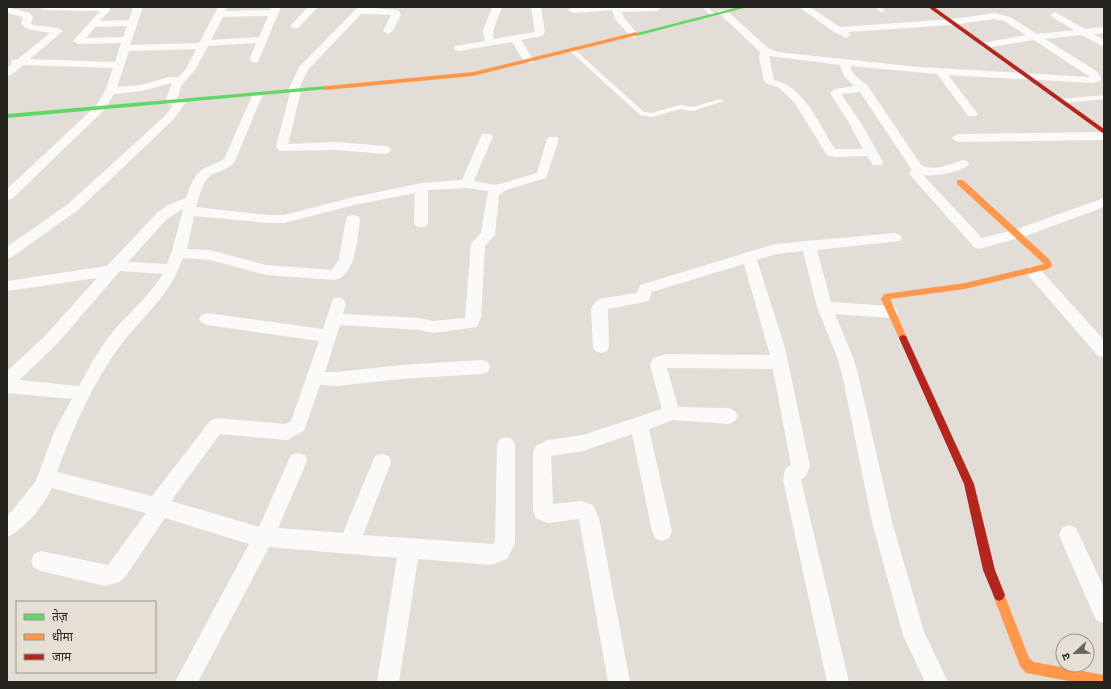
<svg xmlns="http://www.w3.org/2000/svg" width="1111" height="689" viewBox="0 0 1111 689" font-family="'Work Sans','Noto Sans Devanagari',sans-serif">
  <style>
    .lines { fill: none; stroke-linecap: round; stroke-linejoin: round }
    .lane { fill: #fbfaf9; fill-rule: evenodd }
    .street { fill: #fbfaf9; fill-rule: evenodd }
    .fast { fill: #63d668; fill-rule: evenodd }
    .slow { fill: #ff974d; fill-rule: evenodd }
    .jam { fill: #b3261e; fill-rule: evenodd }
  </style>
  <rect width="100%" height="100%" fill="#e2ded7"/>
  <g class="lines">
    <!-- lane -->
    <g class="lane">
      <polygon points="702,7 707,7 716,15 712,16"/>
      <polygon points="875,7 880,7 885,11 881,12"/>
      <polygon points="570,49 574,49 644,112 652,113 680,105 693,107 721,99 724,101 693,111 680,109 652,117 640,115 570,51"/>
      <polygon points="1104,95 1104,99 1061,103 1058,101 1061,99"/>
    </g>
    <!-- street -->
    <g class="street">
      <path d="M7,7L30,13L33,18L31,23L33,25L58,28L63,31L30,59L115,62L121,43L78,44L73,41L100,11L44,10L39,7H109L110,10L100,21L129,20L133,7H143L130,45L199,43L218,7H228L225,11L270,10L271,7H281L258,62L254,63L249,60L256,43L208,46L195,70L181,86L177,100L182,98L187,101L173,120L78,210L12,257L7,259V247L68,204L165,116L173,105L167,104L165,102L172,83L142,91L114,94L104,110L12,199L7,200V189L96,106L106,89L113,68L23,65L11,75L7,76V68L12,64L11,62L12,60L18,59L50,33L27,29L21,24L23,17L7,13ZM268,16L259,37L211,40L223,17ZM127,26L123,37L86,38L95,27ZM196,49L186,69L178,77H169L141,85L117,87L129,51Z"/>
      <polygon points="308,7 318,7 298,28 292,28 290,26 292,24"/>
      <polygon points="358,7 396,10 399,11 401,15 393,31 388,34 383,31 391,15 361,14 308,70 299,89 301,91 288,144 336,142 385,146 389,147 391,150 389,153 385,154 336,150 279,151 276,146 290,93 288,91 299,67"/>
      <polygon points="492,7 502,7 493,31 494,39 535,32 531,7 541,7 545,32 542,36 521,40 534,61 533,63 525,63 512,42 459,51 455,50 454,48 455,46 485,41 483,31"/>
      <polygon points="577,7 660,7 661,8 656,11 622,12 624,18 639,35 634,38 631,37 615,19 612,10 573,13 568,10 570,8"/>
      <path d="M799,7H810L840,27L952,19L994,13L1010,17L1037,34L1074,30L1052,17L1050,15L1055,12L1085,29L1104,27V33L1094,34L1104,40V47L1082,35L1045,39L1098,72L1101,79L1100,81L1092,83L948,75L978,114L976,116H968L937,74L850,66L854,75L868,86L921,165C935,172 950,164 963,160L967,161L969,164C964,172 933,177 923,175L982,238L1014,230L1104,198V207L1023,237L979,249L974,247L911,176L909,173L912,170L860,92L841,94L861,123L883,162L881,165H873L867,156L835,157L827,155L794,102L778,87L767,84L764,81L759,57L760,52L720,14L718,12L720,10H726L768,48L777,52L919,67L1090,77L1034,40L985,48L982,47L980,45L982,43L1026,35L1004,21L994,19L952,25L848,32L851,35L846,38L834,32ZM769,56L840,65L844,76L854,86L835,89L830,93L849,123L863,149H835C819,125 805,87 774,80Z"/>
      <path d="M258,91L263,94L235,161C230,169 221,170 213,174C203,179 199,197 196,207L268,215H284L354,197L422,183L462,180L481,136L483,134H491L493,136L474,181L496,185L537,173L547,139L549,137H557L559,139L546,178L506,190L499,195L495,235L485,246L481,317L477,327L433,333L420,330L340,325L325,372H337L401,365L482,360L488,362L490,367L488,372L482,374L401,379L337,386L320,385L304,431L287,440L220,434L171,501L259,527L291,455L298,453L305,455L307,461L278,528L343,533L375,456L382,454L389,456L391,462L363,535L493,544L495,542L497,445L500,439L506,437L512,439L515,445V543L507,559L491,565L418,559L399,682H377L397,558L269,547L198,682H175L249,544L165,518L125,577L119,582L105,586L41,571L34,568L31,561L34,554L41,551L108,565L146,513L52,488C44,505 24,530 7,537V515L12,511L36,481L54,432L72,399L7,393V371L44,337L97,278L7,291V281L107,266L157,213L168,205L186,198C190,188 193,175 203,169C209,165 217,164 224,159L253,94ZM467,188L488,191L481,233L471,244L465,318L433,321L420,318L343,314L346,303L343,299L338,297L333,299L323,329L207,313L202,315L199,319L202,323L207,325L319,341L291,421L285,424L216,418L210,421L152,496L57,472C74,426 96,375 127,337C151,308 169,295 183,258L210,260L266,275L335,280C357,274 357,238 360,219L358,216L353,215L348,216L346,219L339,259L332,270L266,265L210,250L187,249L194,216L268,223H284L354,205L415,193L414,223L416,226L421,227L426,226L428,223V190ZM183,209L172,251L167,264L128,262L167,219ZM120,271L163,274C150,295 132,310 116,328C101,345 90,366 79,386L19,380L56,345Z"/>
      <polygon points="1104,132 1104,140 958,142 954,140 952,138 954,136 958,134"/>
      <path d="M895,233L900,235L902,238L900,241L817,250L831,302L890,306L895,308L898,312L895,316L890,318L835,314L853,357L859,378L892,522L924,632L948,682H925L903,635L872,522L843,378L837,357L817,307L803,251L776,254L757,260L785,348L810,466L806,476L801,480L849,682H827L783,480L785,469L791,465L773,369L667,368L678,407L729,408L735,411L738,416L735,421L729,424L673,420L649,429L672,531L669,538L662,541L655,538L652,531L632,434L583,451L551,456L553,504L581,501L593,505L599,518L630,682H608L579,519L548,523L536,518L533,511V452L536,446L548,440L583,435L662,409L650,365L653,358L666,354L770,355L744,264L652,292L649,301L608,309L609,347L607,351L601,353L595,351L593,347L591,309C594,303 597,300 603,298L637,293L640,285L775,244Z"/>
      <polygon points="1033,266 1038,267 1104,340 1104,357 1098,356 1028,275 1026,271 1028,267"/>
      <polygon points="1069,525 1076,528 1104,588 1104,623 1096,620 1059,535 1062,528"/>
    </g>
    <!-- fast -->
    <g class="fast">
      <polygon points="739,7 748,7 636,36 633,34"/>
      <polygon points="326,86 329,88 328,89 7,118 7,114"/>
    </g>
    <!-- slow -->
    <g class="slow">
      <polygon points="636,32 639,34 638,35 473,76 326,90 323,88 326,86 473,72"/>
      <polygon points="957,180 963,180 1050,260 1052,266 1048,269 965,289 890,299 907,338 906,340 900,340 881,299 884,294 965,283 1044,264 957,184"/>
      <polygon points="999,589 1003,591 1029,658 1034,662 1104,675 1104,682 1074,682 1026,673 1020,666 993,595 995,591"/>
    </g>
    <!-- jam -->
    <g class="jam">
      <polygon points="928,7 934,7 1104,129 1104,134"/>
      <polygon points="903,335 906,336 907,338 974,484 995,570 1005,595 1003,599 999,601 995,599 983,570 964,484 899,338 900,336"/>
    </g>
  </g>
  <!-- border -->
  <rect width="1111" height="689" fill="none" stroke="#26241f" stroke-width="16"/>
  <!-- legend -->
  <rect x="16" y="601" width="140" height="72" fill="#e6dfd3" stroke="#99948b"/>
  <rect x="24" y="614" width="20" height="6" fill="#63d668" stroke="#99948b"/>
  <text x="52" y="621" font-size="12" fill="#26241f">तेज़</text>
  <rect x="24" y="634" width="20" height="6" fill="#ff974d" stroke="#99948b"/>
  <text x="52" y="641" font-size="12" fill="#26241f">धीमा</text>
  <rect x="24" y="654" width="20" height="6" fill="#b3261e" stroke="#99948b"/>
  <text x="52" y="661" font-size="12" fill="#26241f">जाम</text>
  <!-- north arrow -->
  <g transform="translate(1075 653) rotate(248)"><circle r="19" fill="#e6dfd3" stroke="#99948b"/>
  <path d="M0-3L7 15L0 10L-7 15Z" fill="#68655f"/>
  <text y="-6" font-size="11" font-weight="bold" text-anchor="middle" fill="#26241f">उ</text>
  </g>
</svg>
